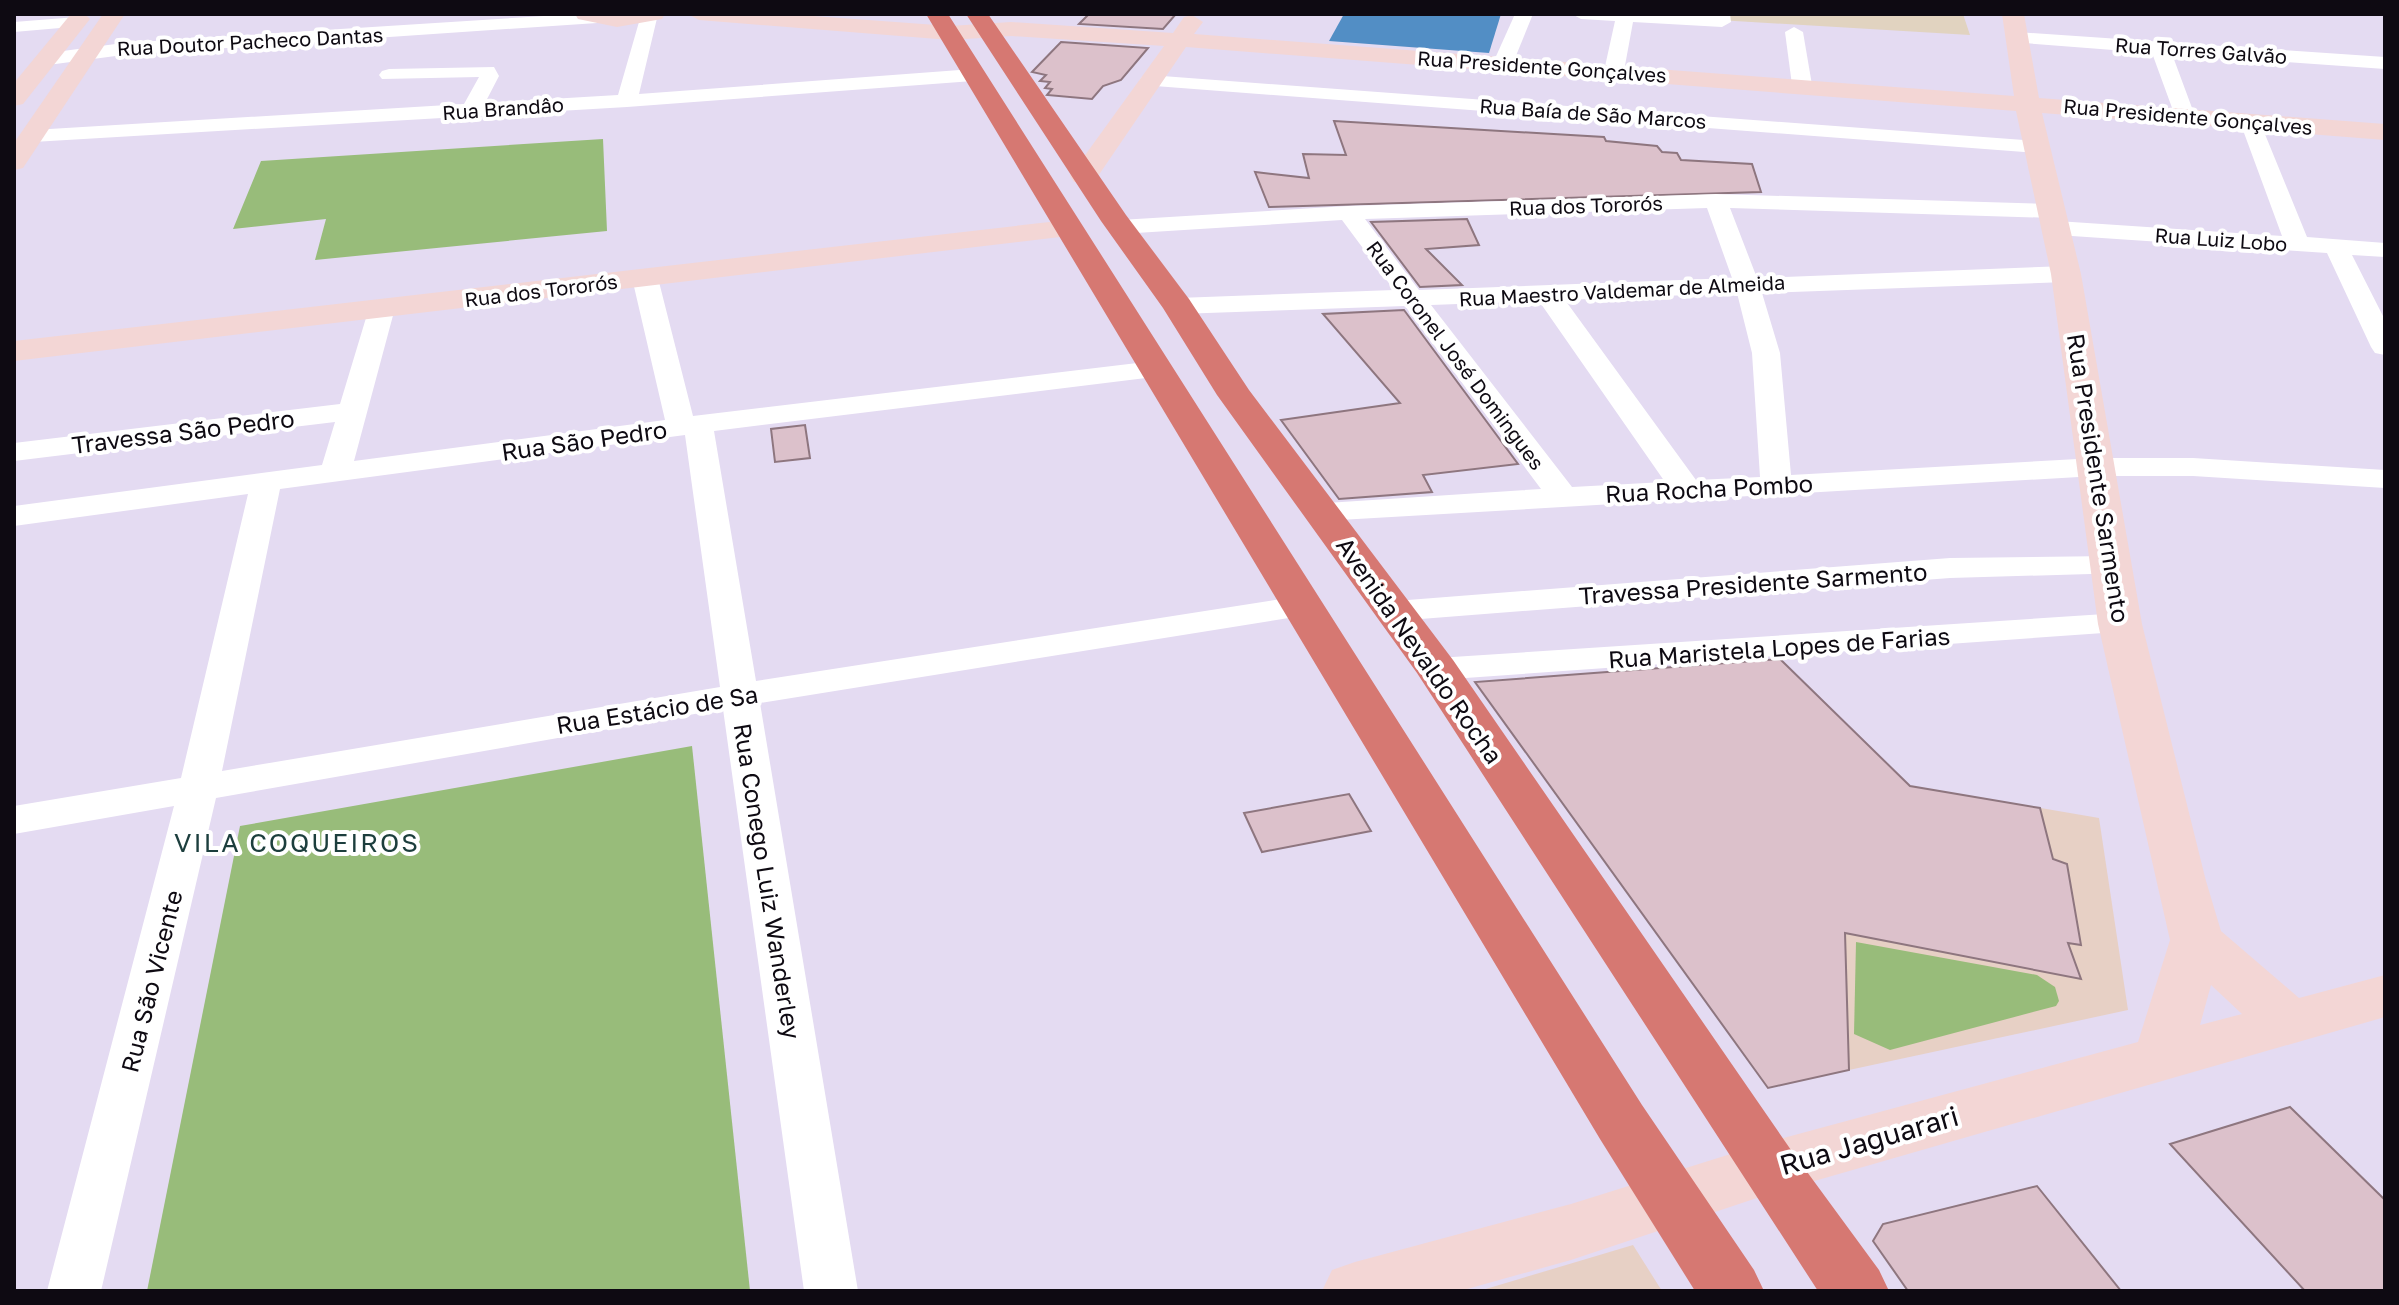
<svg xmlns="http://www.w3.org/2000/svg" width="2399" height="1305" viewBox="0 0 2399 1305" font-family="'Golos Text',sans-serif">
  <style>
    .commercial { fill: #e1d3c0 }
    .education { fill: #e7d0c5 }
    .green { fill: #98bc7a }
    .water { fill: #528ec5 }
    .building { fill: #dcc1cb; stroke: #8e767f; stroke-width: 2 }
    .lines { fill: none; stroke-linecap: round; stroke-linejoin: round }
    .street { fill: #fff; fill-rule: evenodd }
    .secondary { fill: #f3d6d5; fill-rule: evenodd }
    .highway { fill: #d67872; fill-rule: evenodd }
    .labels { text-anchor: middle; dominant-baseline: central; stroke-width: 8; stroke-linejoin: round; paint-order: stroke }
    .far-street-label { font-size: 20px; fill: #0e0a12; stroke: #fff }
    .street-label { font-size: 24px; fill: #0e0a12; stroke: #fff }
    .neighbourhood-label { font-size: 26px; letter-spacing: 2px; fill: #1c3e3d; stroke: #fff }
    .near-street-label { font-size: 28px; fill: #0e0a12; stroke: #fff }
  </style>
  <rect width="100%" height="100%" fill="#e4dbf2"/>
  <!-- commercial -->
  <polygon class="commercial" points="1717,14 1963,14 1970,35 1718,20"/>
  <!-- education -->
  <g class="education">
    <polygon points="1841,774 2099,818 2128,1010 1849,1070"/>
    <polygon points="1633,1245 1662,1291 1479,1291"/>
  </g>
  <!-- green -->
  <g class="green">
    <polygon points="603,139 607,231 315,260 326,219 233,229 261,161"/>
    <polygon points="692,746 750,1291 147,1291 240,826"/>
    <polygon points="1856,942 2037,975 2055,987 2059,1001 2056,1006 1890,1050 1854,1034"/>
  </g>
  <!-- water -->
  <polygon class="water" points="1344,14 1501,14 1489,53 1329,41"/>
  <!-- building -->
  <g class="building">
    <polygon points="1089,14 1176,14 1163,29 1079,24"/>
    <polygon points="1061,42 1148,48 1121,80 1103,86 1092,99 1047,95 1052,89 1045,88 1050,82 1040,81 1046,75 1032,72"/>
    <polygon points="1334,121 1604,137 1606,141 1657,146 1662,152 1677,153 1681,160 1752,164 1761,192 1269,207 1255,172 1309,178 1303,154 1346,155"/>
    <polygon points="1467,219 1479,245 1426,249 1462,285 1420,287 1371,222"/>
    <polygon points="1404,310 1518,464 1423,475 1432,492 1339,499 1281,420 1400,403 1323,314"/>
    <polygon points="805,425 810,458 775,462 771,429"/>
    <polygon points="1780,659 1910,786 2040,808 2053,859 2067,864 2081,945 2068,943 2081,979 1845,933 1849,1070 1768,1088 1475,682"/>
    <polygon points="1349,794 1371,831 1262,852 1244,813"/>
    <polygon points="2290,1107 2385,1200 2385,1291 2305,1291 2170,1144"/>
    <polygon points="2037,1186 2121,1291 1908,1291 1873,1241 1883,1224"/>
  </g>
  <g class="lines">
    <!-- street -->
    <g class="street">
      <polygon points="576,14 602,14 606,18 597,23 123,55 48,65 39,59 48,53 123,43"/>
      <polygon points="658,14 639,94 973,69 983,75 973,81 627,107 33,142 22,136 33,130 464,104 479,77 382,79 379,75 382,71 389,69 494,67 499,76 485,103 618,95 641,15"/>
      <polygon points="1515,14 1533,14 1513,63 1510,67 1496,67 1493,63"/>
      <polygon points="1572,14 1730,14 1731,22 1722,27 1633,22 1624,71 1614,77 1604,71 1615,21 1581,19"/>
      <polygon points="77,17 86,22 83,26 14,32 14,22"/>
      <polygon points="1794,27 1803,32 1812,85 1802,91 1792,85 1785,32"/>
      <polygon points="2017,32 2385,57 2385,69 2172,54 2195,116 2185,122 2175,116 2152,53 2011,42 2011,34"/>
      <polygon points="1149,75 2037,141 2048,147 2037,153 1142,85 1139,81 1142,77"/>
      <polygon points="2250,116 2260,122 2307,237 2385,243 2385,257 2352,255 2385,320 2385,355 2375,353 2371,347 2327,253 2057,235 2045,228 2057,221 2282,236 2240,122"/>
      <path d="M1716,194L2053,204L2065,211L2053,218L1730,208L1757,278L2066,266L2079,274L2066,282L1762,293L1780,353L1791,475L2096,458H2193L2385,470V488L2193,476H2096L1322,521L1311,518L1306,511L1311,504L1541,489L1405,306L1178,314L1165,306L1178,298L1394,290L1342,220L1120,234L1108,227L1120,220L1348,206ZM1707,208L1732,278L1419,290L1365,219ZM1737,293L1752,353L1760,477L1696,480L1565,300ZM1539,301L1665,482L1572,487L1431,305Z"/>
      <path d="M645,270L658,278L693,416L1154,361L1164,363L1168,369L1164,375L1154,377L714,431L756,681L1301,596L1313,599L1318,606L1313,613L1301,616L760,703L858,1291H804L723,709L216,798L101,1291H47L174,806L14,834V806L181,778L248,494L14,526V506L322,465L335,422L14,461V443L340,404L369,308L382,300L395,308L354,461L665,420L632,278ZM685,435L720,687L222,771L280,489Z"/>
      <polygon points="2112,556 2124,559 2129,566 2124,573 1950,578 1395,621 1383,618 1378,611 1383,604 1395,601 1950,558"/>
      <polygon points="2120,613 2132,617 2138,624 2132,631 1437,680 1424,677 1419,669 1424,661 1437,658"/>
    </g>
    <!-- secondary -->
    <g class="secondary">
      <polygon points="71,14 85,14 90,19 23,104 14,106 14,83"/>
      <polygon points="103,14 125,14 23,168 14,170 14,143"/>
      <polygon points="575,14 665,14 662,19 617,27 578,19"/>
      <path d="M688,14H786L950,26L1011,22L1173,33L1184,17L1192,15L1203,22L1194,34L2014,96L2002,14H2024L2039,98L2385,124V140L2042,113L2081,274L2142,624L2206,881L2221,931L2299,998L2385,975V1017L1769,1194L1571,1260L1460,1291H1322L1332,1270L1355,1262L1571,1204L1769,1142L2138,1042L2170,940L2098,624L2051,274L2016,111L1186,47L1094,182H1074L1070,176L1164,46L1011,36L950,40L699,20ZM2211,985L2242,1014L2200,1025Z"/>
      <polygon points="1067,220 1077,223 1082,229 1077,235 14,361 14,341"/>
    </g>
    <!-- highway -->
    <g class="highway">
      <polygon points="926,14 948,14 1642,1105 1754,1270 1764,1291 1695,1291 1600,1139"/>
      <polygon points="966,14 988,14 1126,215 1189,299 1249,390 1453,660 1791,1150 1879,1270 1889,1291 1818,1291 1417,673 1217,395 1163,308 1101,221"/>
    </g>
  </g>
  <g class="labels">
    <!-- far-street labels -->
    <g class="far-street-label">
      <text transform="translate(250 41) rotate(-3)">Rua Doutor Pacheco Dantas</text>
      <text transform="translate(2201 50) rotate(4)">Rua Torres Galvão</text>
      <text transform="translate(1542 66) rotate(4)">Rua Presidente Gonçalves</text>
      <text transform="translate(503 108) rotate(-4)">Rua Brandâo</text>
      <text transform="translate(1593 113) rotate(4)">Rua Baía de São Marcos</text>
      <text transform="translate(2188 116) rotate(5)">Rua Presidente Gonçalves</text>
      <text transform="translate(1586 205) rotate(-2)">Rua dos Tororós</text>
      <text transform="translate(2221 239) rotate(4)">Rua Luiz Lobo</text>
      <text transform="translate(541 290) rotate(-7)">Rua dos Tororós</text>
      <text transform="translate(1622 290) rotate(-3)">Rua Maestro Valdemar de Almeida</text>
      <text transform="translate(1456 355) rotate(53)">Rua Coronel José Domingues</text>
    </g>
    <!-- street labels -->
    <g class="street-label">
      <text transform="translate(183 431) rotate(-7)">Travessa São Pedro</text>
      <text transform="translate(584 440) rotate(-8)">Rua São Pedro</text>
      <text transform="translate(2099 478) rotate(81)">Rua Presidente Sarmento</text>
      <text transform="translate(1709 488) rotate(-3)">Rua Rocha Pombo</text>
      <text transform="translate(1753 583) rotate(-4)">Travessa Presidente Sarmento</text>
      <text transform="translate(1779 647) rotate(-4)">Rua Maristela Lopes de Farias</text>
      <text transform="translate(1420 650) rotate(55)">Avenida Nevaldo Rocha</text>
      <text transform="translate(657 709) rotate(-9)">Rua Estácio de Sa</text>
      <text transform="translate(768 881) rotate(81)">Rua Conego Luiz Wanderley</text>
      <text transform="translate(151 981) rotate(-76)">Rua São Vicente</text>
    </g>
    <!-- neighbourhood labels -->
    <g class="neighbourhood-label">
      <text x="297" y="842">VILA COQUEIROS</text>
    </g>
    <!-- near-street labels -->
    <g class="near-street-label">
      <text transform="translate(1869 1140) rotate(-16)">Rua Jaguarari</text>
    </g>
  </g>
  <!-- border -->
  <rect width="2399" height="1305" fill="none" stroke="#0e0a12" stroke-width="32"/>
</svg>
